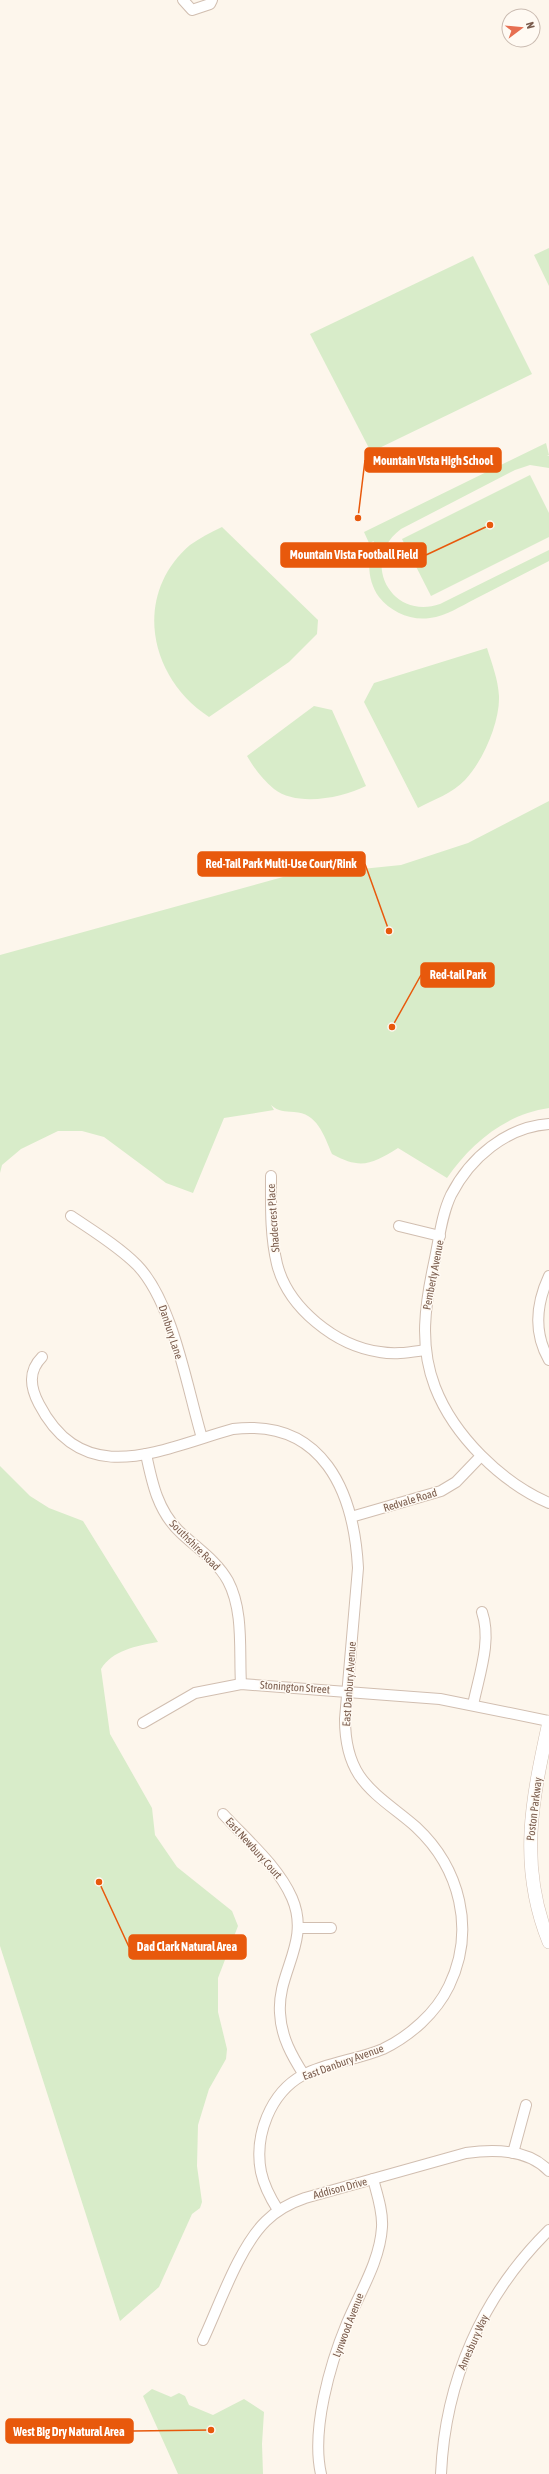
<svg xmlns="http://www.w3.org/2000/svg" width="549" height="2474" viewBox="0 0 549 2474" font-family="'Asap Condensed',sans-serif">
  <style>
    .green { fill: #d8ecc9 }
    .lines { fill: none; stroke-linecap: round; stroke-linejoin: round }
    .minor-casing { stroke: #d1beb0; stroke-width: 12 }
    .tertiary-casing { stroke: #d1beb0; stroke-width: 14 }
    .minor { stroke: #fff; stroke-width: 10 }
    .tertiary { stroke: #fff; stroke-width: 13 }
    .labels { text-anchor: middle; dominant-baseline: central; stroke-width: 3; stroke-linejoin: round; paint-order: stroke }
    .street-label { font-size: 11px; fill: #7a5c4d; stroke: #fffaf3 }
    .leader { fill: none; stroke: #e8590c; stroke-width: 1.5 }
    .callout-dot { fill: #e8590c; stroke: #fffaf3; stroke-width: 1.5 }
    .callout { fill: #e8590c; stroke: #e8590c; stroke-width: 1.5 }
    .callout-label { font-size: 12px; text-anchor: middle; font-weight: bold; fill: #fff }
  </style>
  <rect width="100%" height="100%" fill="#fdf6ec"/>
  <!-- green -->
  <g class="green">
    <polygon points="549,248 549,286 534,255"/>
    <polygon points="473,256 532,374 371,452 310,334"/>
    <path d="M546,443L549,455L547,456H549V468L530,465L515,470L401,529C359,560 391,621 440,604L549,550V561C524,574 500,586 475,599C461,606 446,616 430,618C411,621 391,612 379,597C367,580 367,560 374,541L369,543L364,532Z"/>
    <polygon points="530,475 549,513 549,537 431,596 402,539"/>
    <path d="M222,527L318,620L317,634L289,662L209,717C149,678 132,595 190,545C200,538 211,532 222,527Z"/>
    <path d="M487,648C492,664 498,679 499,696C500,722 483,761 465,780C453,793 433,800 418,808L364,702L374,683Z"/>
    <path d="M314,706L332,710L366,786C342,798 297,807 274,789C262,779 254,768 247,756Z"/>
    <path d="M549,801V1108C506,1114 471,1143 447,1178L398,1148C372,1164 361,1170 332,1154C324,1135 317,1113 294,1112C284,1111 279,1112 271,1105L274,1110L224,1118L193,1193L166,1183L104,1137L82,1131H58L21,1149L2,1165L0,1173V955L283,877L401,865L468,843Z"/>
    <path d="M0,1466L30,1496L49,1508L83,1521L158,1642C136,1646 113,1650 101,1669L110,1734L152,1808L155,1835L177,1867L232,1911L238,1926L218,1978V2012L227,2049L226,2059L209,2089L198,2125L197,2166L202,2202L200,2208L192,2214L159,2287L120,2321L0,1946Z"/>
    <polygon points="152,2389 171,2397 179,2393 185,2396 189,2405 213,2415 244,2399 264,2412 262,2444 263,2474 178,2474 143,2396"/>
  </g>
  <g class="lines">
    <!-- minor casing -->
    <g class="minor-casing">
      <g id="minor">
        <polyline points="183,0 192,10 210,4 212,0"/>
        <path d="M549,1124C506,1127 470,1158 451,1195C441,1216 439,1241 434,1263C425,1305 419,1346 435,1387C454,1436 501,1482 549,1503"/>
        <path d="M271,1176C271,1205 270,1235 277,1264C288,1308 336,1346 380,1352C396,1355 411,1352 426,1350"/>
        <path d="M71,1216C93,1231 118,1246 137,1265C173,1302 187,1388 202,1438"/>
        <polyline points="399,1226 440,1236"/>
        <path d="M549,1276C536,1304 533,1332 549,1360"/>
        <path d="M42,1357C28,1371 30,1387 39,1404C84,1491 161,1449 233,1429C323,1418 354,1492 358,1568L345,1719C345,1739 348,1758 359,1775C373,1796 397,1810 416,1827C460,1868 476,1930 449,1986C436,2013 410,2036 383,2049C357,2060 328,2062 303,2075C270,2093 254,2136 261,2172C264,2186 271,2199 278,2210"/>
        <path d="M146,1454C152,1483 158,1512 181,1533C198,1549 217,1561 228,1581C244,1611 239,1652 241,1684"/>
        <polyline points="351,1517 441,1491 456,1482 481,1456"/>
        <path d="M473,1705C479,1675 492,1641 482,1612"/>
        <polyline points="143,1723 195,1693 241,1684 440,1699 549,1721"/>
        <path d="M223,1814C247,1840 278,1866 292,1898C311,1942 277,1972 280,2013C281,2037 292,2056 304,2075"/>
        <polyline points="298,1928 331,1928"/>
        <polyline points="513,2153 526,2105"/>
        <path d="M203,2340C219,2306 239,2247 266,2221C277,2210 290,2203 305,2198L466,2153C493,2149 528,2149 549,2171"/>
        <path d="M321,2474C311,2430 330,2364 347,2323C360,2292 380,2261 382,2227C383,2211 377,2194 373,2179"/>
        <path d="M441,2474C445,2381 482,2296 549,2230"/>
      </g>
    </g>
    <!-- tertiary casing -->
    <g class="tertiary-casing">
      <path id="tertiary" d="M549,1722C532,1800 518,1865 549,1942"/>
    </g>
    <!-- minor -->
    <use href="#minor" class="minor"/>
    <!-- tertiary -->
    <use href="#tertiary" class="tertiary"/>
  </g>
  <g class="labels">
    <!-- street labels -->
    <g class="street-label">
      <text transform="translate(273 1218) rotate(-94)">Shadecrest Place</text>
      <text transform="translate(433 1275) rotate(-79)">Pemberly Avenue</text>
      <text transform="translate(171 1332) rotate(72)">Danbury Lane</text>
      <text transform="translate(410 1500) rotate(-17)">Redvale Road</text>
      <text transform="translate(195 1545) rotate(45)">Southshire Road</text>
      <text transform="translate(349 1684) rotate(-86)">East Danbury Avenue</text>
      <text transform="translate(295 1687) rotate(4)">Stonington Street</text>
      <text transform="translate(534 1809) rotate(-83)">Poston Parkway</text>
      <text transform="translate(254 1848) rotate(48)">East Newbury Court</text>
      <text transform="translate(343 2062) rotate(-20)">East Danbury Avenue</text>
      <text transform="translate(340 2188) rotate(-15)">Addison Drive</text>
      <text transform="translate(348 2325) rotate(-69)">Lynwood Avenue</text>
      <text transform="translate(473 2342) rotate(-66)">Amesbury Way</text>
    </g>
  </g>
  <!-- callouts -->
  <path class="leader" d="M358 518L365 460M490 525L426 555M389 931L365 864M392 1027L421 975M99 1882L129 1947M211 2430L133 2431"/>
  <g class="callout-dot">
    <circle cx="358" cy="518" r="4"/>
    <circle cx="490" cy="525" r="4"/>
    <circle cx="389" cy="931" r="4"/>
    <circle cx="392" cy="1027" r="4"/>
    <circle cx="99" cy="1882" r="4"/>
    <circle cx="211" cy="2430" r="4"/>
  </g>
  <g class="callout">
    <rect x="365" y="448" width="136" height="24" rx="4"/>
    <rect x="281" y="543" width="145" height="24" rx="4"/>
    <rect x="198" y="852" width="167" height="24" rx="4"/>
    <rect x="421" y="963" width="73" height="24" rx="4"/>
    <rect x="129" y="1935" width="117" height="24" rx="4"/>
    <rect x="6" y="2419" width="127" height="24" rx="4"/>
  </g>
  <g class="callout-label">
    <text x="433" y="465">Mountain Vista High School</text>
    <text x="354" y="559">Mountain Vista Football Field</text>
    <text x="281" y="868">Red-Tail Park Multi-Use Court/Rink</text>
    <text x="458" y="979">Red-tail Park</text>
    <text x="187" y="1951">Dad Clark Natural Area</text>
    <text x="69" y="2436">West Big Dry Natural Area</text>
  </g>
  <!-- north arrow -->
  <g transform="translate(521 28) rotate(74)"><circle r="19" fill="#fffaf3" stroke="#cabbb1"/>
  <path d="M0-3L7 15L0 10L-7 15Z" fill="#e76f51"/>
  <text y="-6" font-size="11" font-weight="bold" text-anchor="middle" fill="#7a5c4d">N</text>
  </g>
</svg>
